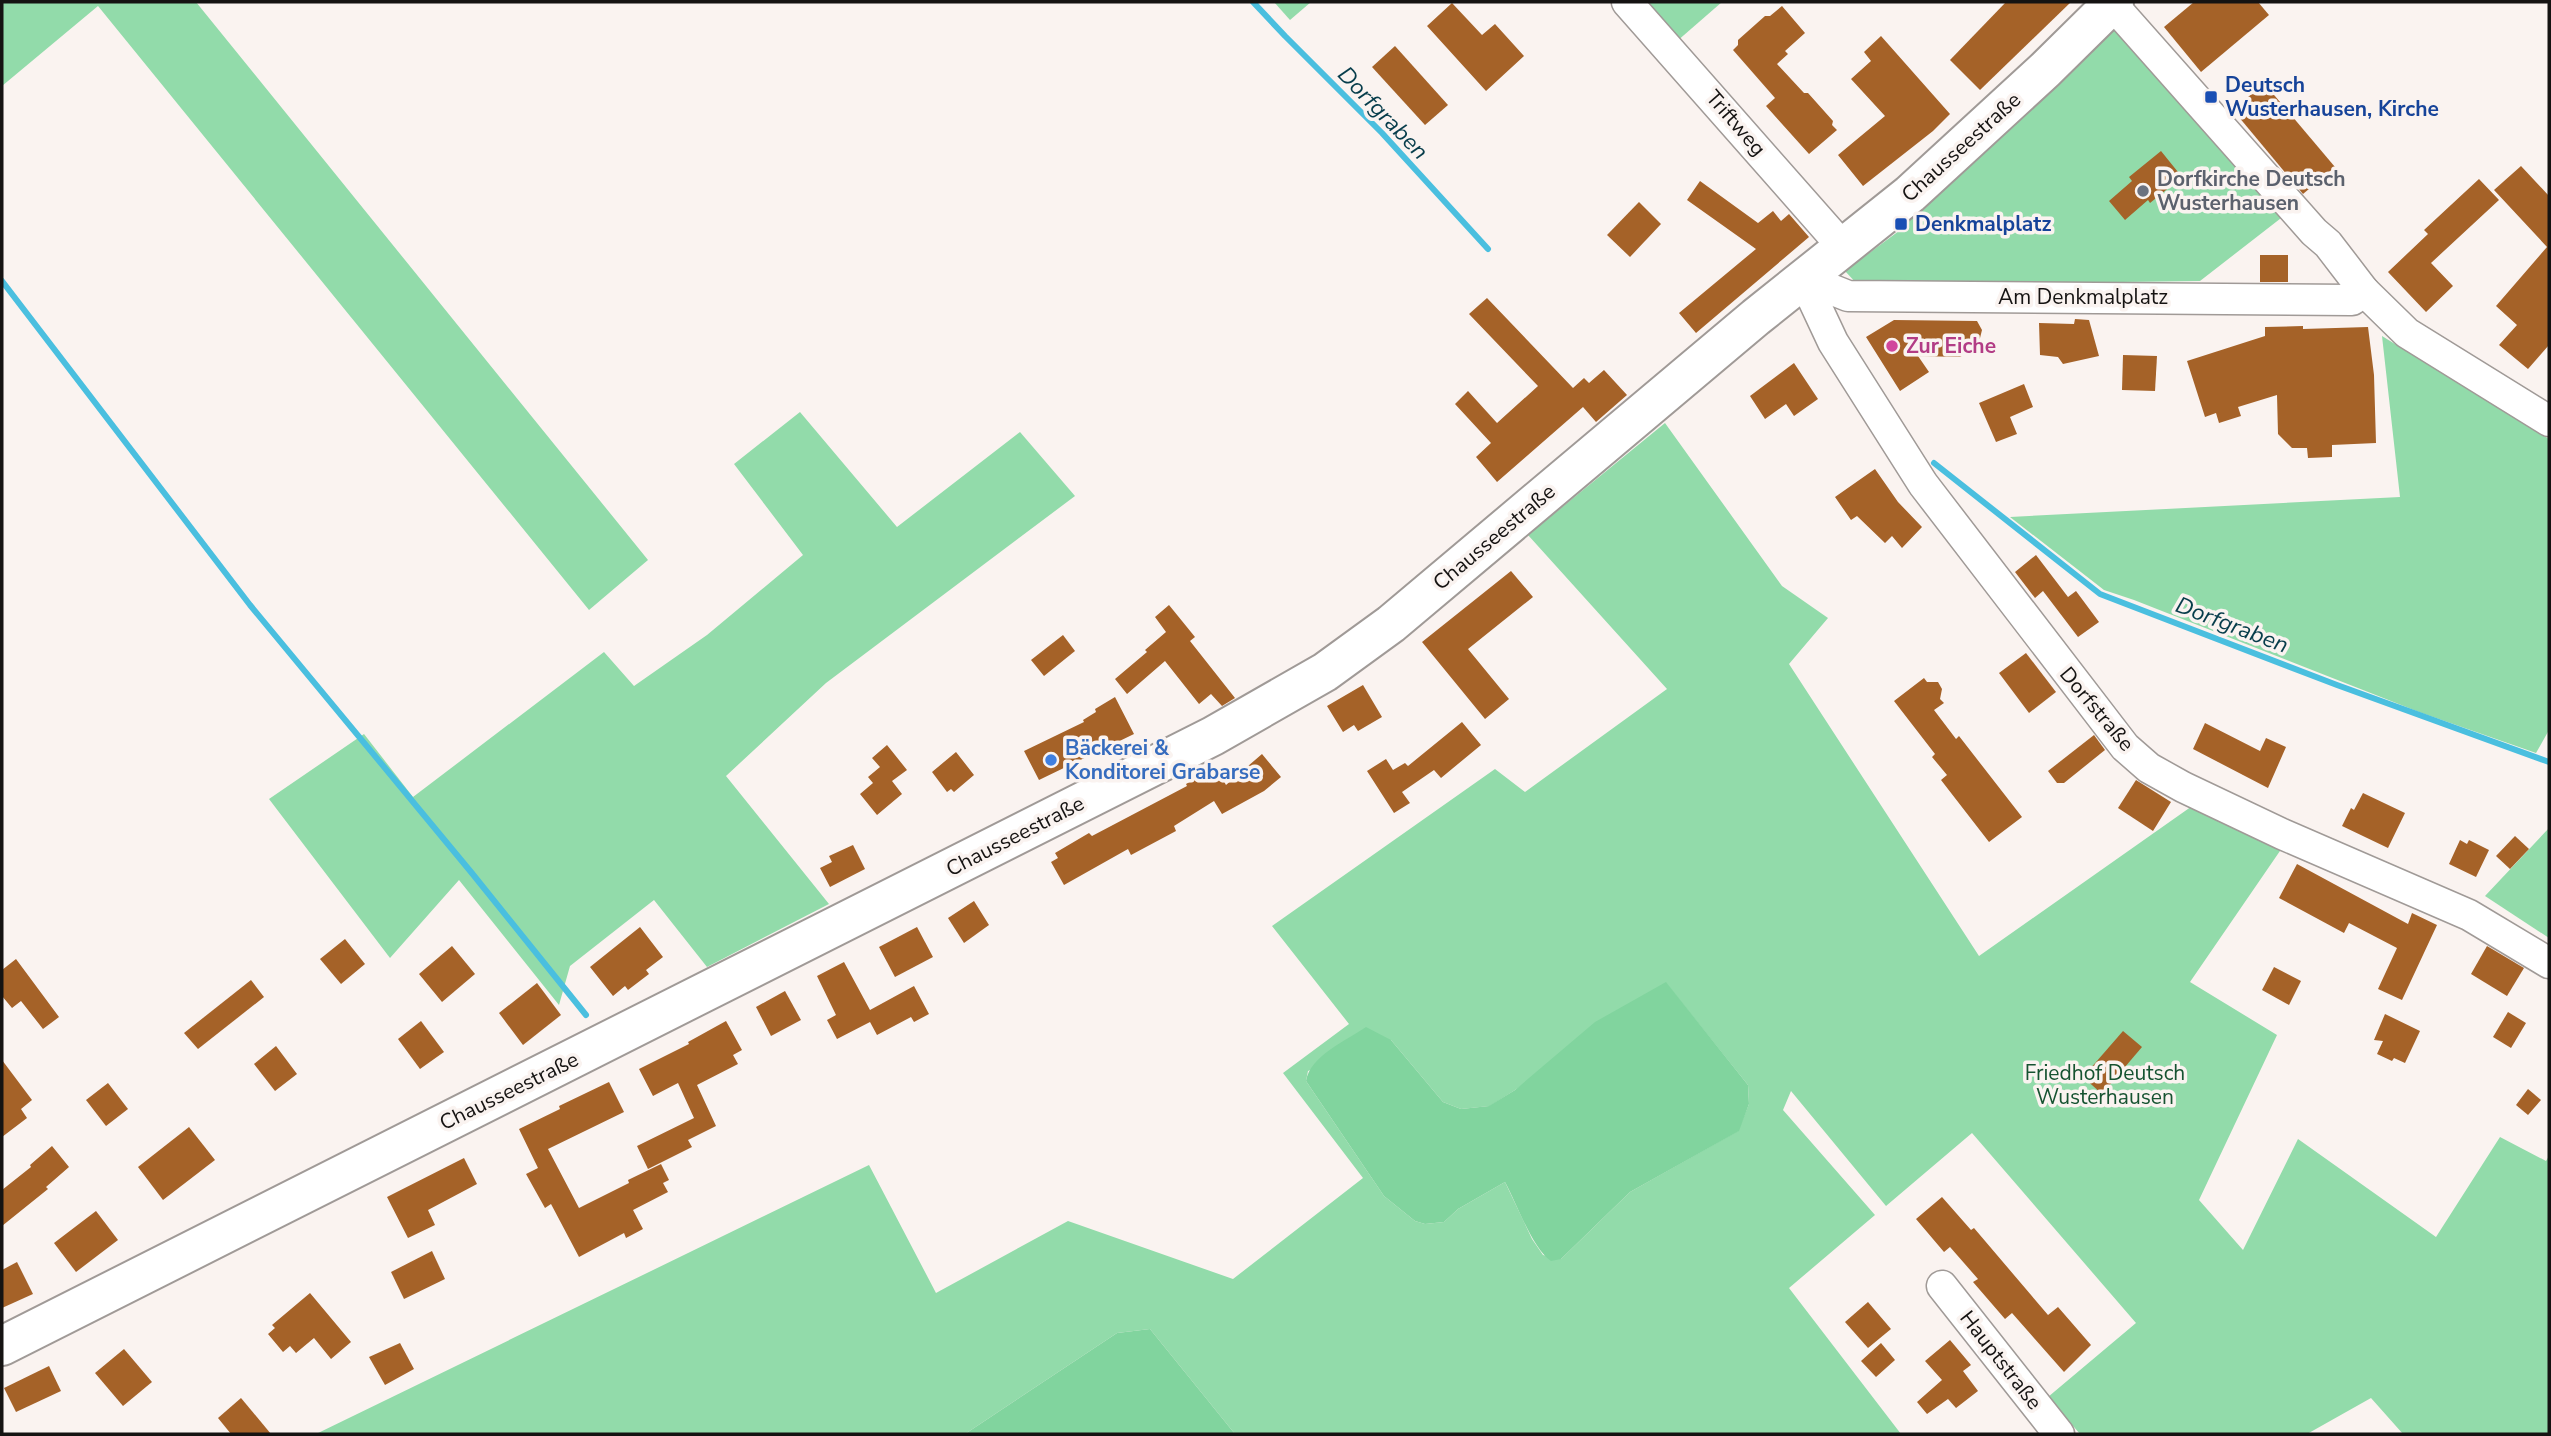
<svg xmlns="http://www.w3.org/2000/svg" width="2551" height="1436" viewBox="0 0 2551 1436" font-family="'Nunito Sans',sans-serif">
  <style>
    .green { fill: #92dbaa; fill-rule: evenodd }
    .forest { fill: #81d49e }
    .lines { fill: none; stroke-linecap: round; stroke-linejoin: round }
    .stream { stroke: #4abfdf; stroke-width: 6 }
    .building { fill: #a56228 }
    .minor-casing { stroke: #a09a97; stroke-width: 33 }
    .major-casing { stroke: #a09a97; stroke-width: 42 }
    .minor { stroke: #fff; stroke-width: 30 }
    .major { stroke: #fff; stroke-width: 38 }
    .transit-dot { fill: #1a4fb4; stroke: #faf3f0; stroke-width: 2.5 }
    .worship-dot { fill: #6b7280; stroke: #faf3f0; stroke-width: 2.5 }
    .hotel-dot { fill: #d1479c; stroke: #faf3f0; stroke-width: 2.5 }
    .shop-dot { fill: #3f7fe0; stroke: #faf3f0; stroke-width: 2.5 }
    .labels { text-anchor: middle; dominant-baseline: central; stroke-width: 7; stroke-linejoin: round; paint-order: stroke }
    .transit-label { font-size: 21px; font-weight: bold; fill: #164399; stroke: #faf3f0; text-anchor: start }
    .street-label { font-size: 21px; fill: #151312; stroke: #faf3f0 }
    .worship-label { font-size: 21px; font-weight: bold; fill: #5b616d; stroke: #faf3f0; text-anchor: start }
    .hotel-label { font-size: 21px; font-weight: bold; fill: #b23c85; stroke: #faf3f0; text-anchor: start }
    .shop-label { font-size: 21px; font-weight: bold; fill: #366cbe; stroke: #faf3f0; text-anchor: start }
    .park-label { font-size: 21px; fill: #165331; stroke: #faf3f0 }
    .water-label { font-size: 23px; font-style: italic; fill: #073d4b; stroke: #faf3f0 }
  </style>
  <rect width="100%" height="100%" fill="#faf3f0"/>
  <!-- green -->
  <g class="green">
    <polygon points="2,2 196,2 648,560 589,610 98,6 2,86"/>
    <polygon points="1274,2 1311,2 1290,20"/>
    <polygon points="1638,2 1722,2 1676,42"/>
    <polygon points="2115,27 2285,215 2200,281 2123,282 2067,288 1858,285 1845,271 1907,225 1904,219"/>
    <polygon points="2382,336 2549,439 2549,730 2536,753 2419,712 2134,600 2104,590 2010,517 2400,497"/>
    <polygon points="800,412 897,527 1020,432 1075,496 826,683 726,776 829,904 707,967 654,900 570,966 559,1005 459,880 390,958 269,799 364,734 413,797 604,652 634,686 707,635 803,555 734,464"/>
    <path d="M1665,423L1782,586L1828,618L1789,664L1979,956L2195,804L2282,848L2190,982L2277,1035L2199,1200L2243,1250L2298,1139L2436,1237L2500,1137L2546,1161L2549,1156V1434H2403L2371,1398L2307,1434H2080L2048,1397L2136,1323L1972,1133L1886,1206L1791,1091L1783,1110L1875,1215L1789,1288L1901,1434H1235L1150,1329L1117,1333L965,1434H316L869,1165L936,1293L1068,1221L1233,1279L1363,1178L1283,1073L1349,1024L1272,926L1495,769L1525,792L1667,689L1528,535ZM1666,983L1748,1085L1749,1104L1738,1131L1630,1192L1561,1259L1543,1255L1532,1239L1505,1182L1458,1209L1444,1222L1425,1224L1415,1221L1384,1196L1306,1081L1308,1071L1391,1040L1443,1102L1461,1109L1490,1106L1515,1090Z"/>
    <polygon points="2549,828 2549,938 2485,896"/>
  </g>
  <!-- forest -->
  <g class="forest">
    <path d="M1666,982L1748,1085L1749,1104L1739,1131L1630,1192L1561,1259L1551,1261C1532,1248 1517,1204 1505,1182L1458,1209L1444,1222L1425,1224L1415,1221L1384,1196L1306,1081C1310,1056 1347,1040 1366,1027L1391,1040L1443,1102L1461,1109L1489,1106L1515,1090L1595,1022Z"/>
    <polygon points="1150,1329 1235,1434 965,1434 1117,1333"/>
  </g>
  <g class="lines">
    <!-- stream -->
    <g class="stream">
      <polyline points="1253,2 1285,36 1382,133 1488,249"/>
      <polyline points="2,281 250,605 471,872 586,1015"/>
      <polyline points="1934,463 2100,594 2337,685 2549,762"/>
    </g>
  </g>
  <!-- building -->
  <g class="building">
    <polygon points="2006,2 2071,2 1980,90 1950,60"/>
    <polygon points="2194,2 2258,2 2269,15 2201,72 2164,27"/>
    <polygon points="1452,3 1482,35 1495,24 1524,56 1486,91 1427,26"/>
    <polygon points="1782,6 1805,33 1785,51 1788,54 1777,64 1804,93 1808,93 1833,121 1832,125 1837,130 1809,154 1766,106 1775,98 1733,50 1738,45 1738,40 1765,16 1770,16"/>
    <polygon points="1881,36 1950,114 1933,131 1863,186 1838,155 1885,116 1851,79 1871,61 1864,52"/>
    <polygon points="1395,46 1448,105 1425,125 1372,67"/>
    <polygon points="2264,83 2335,167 2303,194 2233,110"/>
    <polygon points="2161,151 2182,177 2150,203 2148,200 2125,220 2109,201 2132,181 2129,177"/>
    <polygon points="2521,166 2549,196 2549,345 2528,369 2499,345 2517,325 2496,306 2547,247 2494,190"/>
    <polygon points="2479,179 2499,200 2431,263 2453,286 2426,312 2388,272 2428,234 2424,230"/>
    <polygon points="1700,181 1758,223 1773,211 1781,221 1789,214 1809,237 1696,333 1679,313 1756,249 1687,200"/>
    <polygon points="1639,202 1661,224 1630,257 1607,235"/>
    <rect x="2260" y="255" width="28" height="27"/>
    <polygon points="1487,298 1573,388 1584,378 1589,383 1604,370 1627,395 1596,422 1583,407 1497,482 1476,457 1491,443 1455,404 1468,391 1497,423 1538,386 1469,314"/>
    <polygon points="2075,319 2089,320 2099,356 2063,364 2058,357 2040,355 2039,323 2074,324"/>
    <polygon points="1894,320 1977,321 1982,330 1978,346 1960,357 1918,356 1929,372 1900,391 1866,337"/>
    <polygon points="2303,326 2303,329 2368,327 2374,375 2376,443 2332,445 2332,457 2308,458 2307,448 2292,448 2278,434 2277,395 2238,407 2241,416 2219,423 2216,413 2205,417 2187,361 2265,336 2265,327"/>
    <polygon points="2123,355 2157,356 2155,391 2122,390"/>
    <polygon points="1794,363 1818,399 1794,416 1786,404 1765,419 1750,396"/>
    <polygon points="2024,384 2033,407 2010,417 2017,434 1996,442 1979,403"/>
    <polygon points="1875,469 1898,502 1922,527 1902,548 1892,536 1885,543 1857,516 1851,520 1835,497"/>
    <polygon points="2036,555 2068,597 2076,591 2099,622 2078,637 2043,591 2035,598 2015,572"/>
    <polygon points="1511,571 1533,597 1468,649 1509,699 1485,719 1422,642"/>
    <polygon points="1169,605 1195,637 1190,641 1235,698 1222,706 1211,694 1199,704 1165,661 1127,694 1115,679 1147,652 1145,650 1166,632 1155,617"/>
    <polygon points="1063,635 1075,651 1044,676 1031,660"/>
    <polygon points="2026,653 2056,692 2029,713 1999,673"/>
    <polygon points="1924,678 1927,682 1938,682 1942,689 1940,699 1944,703 1934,710 1956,739 1959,736 2022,817 1989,842 1941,780 1947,775 1932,757 1935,754 1894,701"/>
    <polygon points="1363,685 1382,717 1358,731 1354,725 1343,732 1327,706"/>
    <polygon points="1115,697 1134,734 1039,780 1024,751 1084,722 1083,720 1096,712 1095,709"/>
    <polygon points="1462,722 1481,745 1441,778 1434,770 1402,792 1410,803 1394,813 1367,771 1386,759 1393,770 1405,763 1408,766"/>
    <polygon points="2205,723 2260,751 2266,738 2286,747 2268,788 2193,749"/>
    <polygon points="2094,735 2105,750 2064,783 2057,783 2048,771"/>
    <polygon points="887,745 907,770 892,781 902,794 877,815 860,794 873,783 868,777 880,767 872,758"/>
    <polygon points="956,752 974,775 954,792 951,789 947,792 932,772"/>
    <polygon points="1262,754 1281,777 1264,791 1222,814 1214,801 1174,826 1176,831 1131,855 1128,849 1064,885 1051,862 1058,858 1055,853 1089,833 1092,836 1187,786 1186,784 1216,767 1226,785"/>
    <polygon points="2136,780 2171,802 2153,831 2118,808"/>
    <polygon points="2363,793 2405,813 2388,848 2342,826 2351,808 2354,810"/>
    <polygon points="2515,836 2529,849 2510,869 2496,856"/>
    <polygon points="2460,840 2467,844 2469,840 2489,850 2476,877 2449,864"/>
    <polygon points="853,845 865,869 830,887 820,868 832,862 829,856"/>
    <polygon points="2297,864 2408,924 2412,913 2437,925 2402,1000 2378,989 2397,948 2349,923 2344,933 2279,898"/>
    <polygon points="974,901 989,925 964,943 948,918"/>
    <polygon points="640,927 663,957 646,970 649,974 628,990 625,986 613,996 590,967"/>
    <polygon points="917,927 933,957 895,977 879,947"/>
    <polygon points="345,939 365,964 341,984 320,959"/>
    <polygon points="452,946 475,974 442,1002 419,974"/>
    <polygon points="2487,946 2524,968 2507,996 2471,974"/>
    <polygon points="16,959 59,1017 43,1029 21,1001 12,1008 2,996 2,970"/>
    <polygon points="844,962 870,1010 914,986 929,1014 914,1022 911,1017 877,1035 870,1022 837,1039 827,1020 836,1015 817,976"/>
    <polygon points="2274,967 2301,981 2289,1005 2262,990"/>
    <polygon points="251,980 264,997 198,1049 184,1033"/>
    <polygon points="537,983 561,1015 523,1045 499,1013"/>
    <polygon points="785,991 801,1020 771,1036 756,1007"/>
    <polygon points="2508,1012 2526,1023 2511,1048 2493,1037"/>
    <polygon points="2385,1014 2420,1031 2405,1063 2394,1058 2392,1061 2377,1054 2383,1041 2374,1040"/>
    <polygon points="421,1021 444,1052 420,1069 398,1039"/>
    <polygon points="726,1021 742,1050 733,1055 738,1064 697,1085 716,1126 688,1140 692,1147 648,1169 637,1146 694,1118 678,1083 653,1096 639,1069 689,1044 688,1042"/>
    <polygon points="2123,1031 2142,1047 2102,1094 2083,1077"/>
    <polygon points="276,1046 297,1074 275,1091 254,1064"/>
    <polygon points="2,1060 32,1100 21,1109 27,1118 2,1137"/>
    <polygon points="609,1082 624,1112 548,1149 579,1208 629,1183 628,1180 661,1164 669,1180 663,1183 668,1192 633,1210 643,1229 626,1238 624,1233 579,1257 551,1204 545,1208 526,1174 538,1168 519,1129 560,1109 559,1106"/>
    <polygon points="108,1083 128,1109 106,1126 86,1100"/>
    <polygon points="2528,1089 2541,1100 2528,1115 2516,1105"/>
    <polygon points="189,1127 215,1160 163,1200 138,1167"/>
    <polygon points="52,1146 69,1167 46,1187 48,1189 2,1226 2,1190 31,1167 30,1165"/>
    <polygon points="464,1158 477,1184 428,1210 435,1225 408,1238 387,1197"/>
    <polygon points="1942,1197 1971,1230 1974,1228 2048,1315 2058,1307 2091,1345 2064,1372 2012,1313 2005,1319 1973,1282 1978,1279 1950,1247 1944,1252 1916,1219"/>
    <polygon points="96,1211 118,1240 76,1272 54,1243"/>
    <polygon points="432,1251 445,1279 404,1299 391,1272"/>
    <polygon points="17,1262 33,1294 2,1308 2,1270"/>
    <polygon points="310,1293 351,1342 331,1359 314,1338 296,1353 290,1346 283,1352 268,1334 275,1328 272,1325"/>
    <polygon points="1868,1302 1891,1329 1868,1348 1845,1322"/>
    <polygon points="1950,1340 1971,1365 1963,1371 1978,1391 1956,1408 1948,1399 1927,1414 1917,1402 1942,1380 1925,1361"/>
    <polygon points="400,1343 414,1369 385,1385 369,1357"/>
    <polygon points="1881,1343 1895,1360 1876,1377 1861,1361"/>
    <polygon points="124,1349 152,1382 123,1406 95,1373"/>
    <polygon points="49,1366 61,1391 16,1412 4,1388"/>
    <polygon points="241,1398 271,1434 231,1434 218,1418"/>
  </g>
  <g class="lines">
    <!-- minor casing -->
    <g class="minor-casing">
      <g id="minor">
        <polyline points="1627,2 1842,246"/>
        <polyline points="2112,4 2314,232 2328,244 2364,291 2407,333 2549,421"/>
        <polyline points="1803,278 1833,342 1923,484 2125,747 2149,768 2183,787 2282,834 2469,915 2549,963"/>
        <polyline points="1803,278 1848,296 2352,300 2364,291"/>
        <polyline points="1942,1286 2059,1434"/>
      </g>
    </g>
    <!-- major casing -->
    <g class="major-casing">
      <polyline id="major" points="2,1346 1213,736 1325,672 1391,624 1756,317 1910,194 2045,70 2114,2"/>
    </g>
    <!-- minor -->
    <use href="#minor" class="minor"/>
    <!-- major -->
    <use href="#major" class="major"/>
  </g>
  <!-- markers -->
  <g class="transit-dot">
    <rect x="2204" y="90" width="14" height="14" rx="3.5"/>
    <rect x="1894" y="217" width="14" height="14" rx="3.5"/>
  </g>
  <circle class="worship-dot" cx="2143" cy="191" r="7"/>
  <circle class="hotel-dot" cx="1892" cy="346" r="7"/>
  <circle class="shop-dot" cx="1051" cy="760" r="7"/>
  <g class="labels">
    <!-- transit labels -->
    <g class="transit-label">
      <text x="2225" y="85">Deutsch<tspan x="2225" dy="24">Wusterhausen, Kirche</tspan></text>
      <text x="1915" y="224">Denkmalplatz</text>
    </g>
    <!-- street labels -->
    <g class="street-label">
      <text transform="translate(1736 123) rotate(49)">Triftweg</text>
      <text transform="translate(1961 147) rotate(-42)">Chausseestraße</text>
      <text x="2083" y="297">Am Denkmalplatz</text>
      <text transform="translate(1494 537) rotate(-40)">Chausseestraße</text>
      <text transform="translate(2097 709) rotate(50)">Dorfstraße</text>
      <text transform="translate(1015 836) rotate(-27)">Chausseestraße</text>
      <text transform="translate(509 1091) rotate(-26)">Chausseestraße</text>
      <text transform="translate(2001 1360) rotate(52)">Hauptstraße</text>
    </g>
    <!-- worship labels -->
    <g class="worship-label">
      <text x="2157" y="179">Dorfkirche Deutsch<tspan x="2157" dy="24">Wusterhausen</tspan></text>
    </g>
    <!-- hotel labels -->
    <g class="hotel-label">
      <text x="1906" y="346">Zur Eiche</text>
    </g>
    <!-- shop labels -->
    <g class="shop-label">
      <text x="1065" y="748">Bäckerei &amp;<tspan x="1065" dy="24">Konditorei Grabarse</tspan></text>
    </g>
    <!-- park labels -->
    <g class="park-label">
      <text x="2105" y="1073">Friedhof Deutsch<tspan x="2105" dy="24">Wusterhausen</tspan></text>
    </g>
    <!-- water labels -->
    <g class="water-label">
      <text transform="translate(1383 113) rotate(46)">Dorfgraben</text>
      <text transform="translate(2232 625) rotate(21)">Dorfgraben</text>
    </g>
  </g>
  <!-- border -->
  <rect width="2551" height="1436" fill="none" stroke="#151312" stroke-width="7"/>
</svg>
